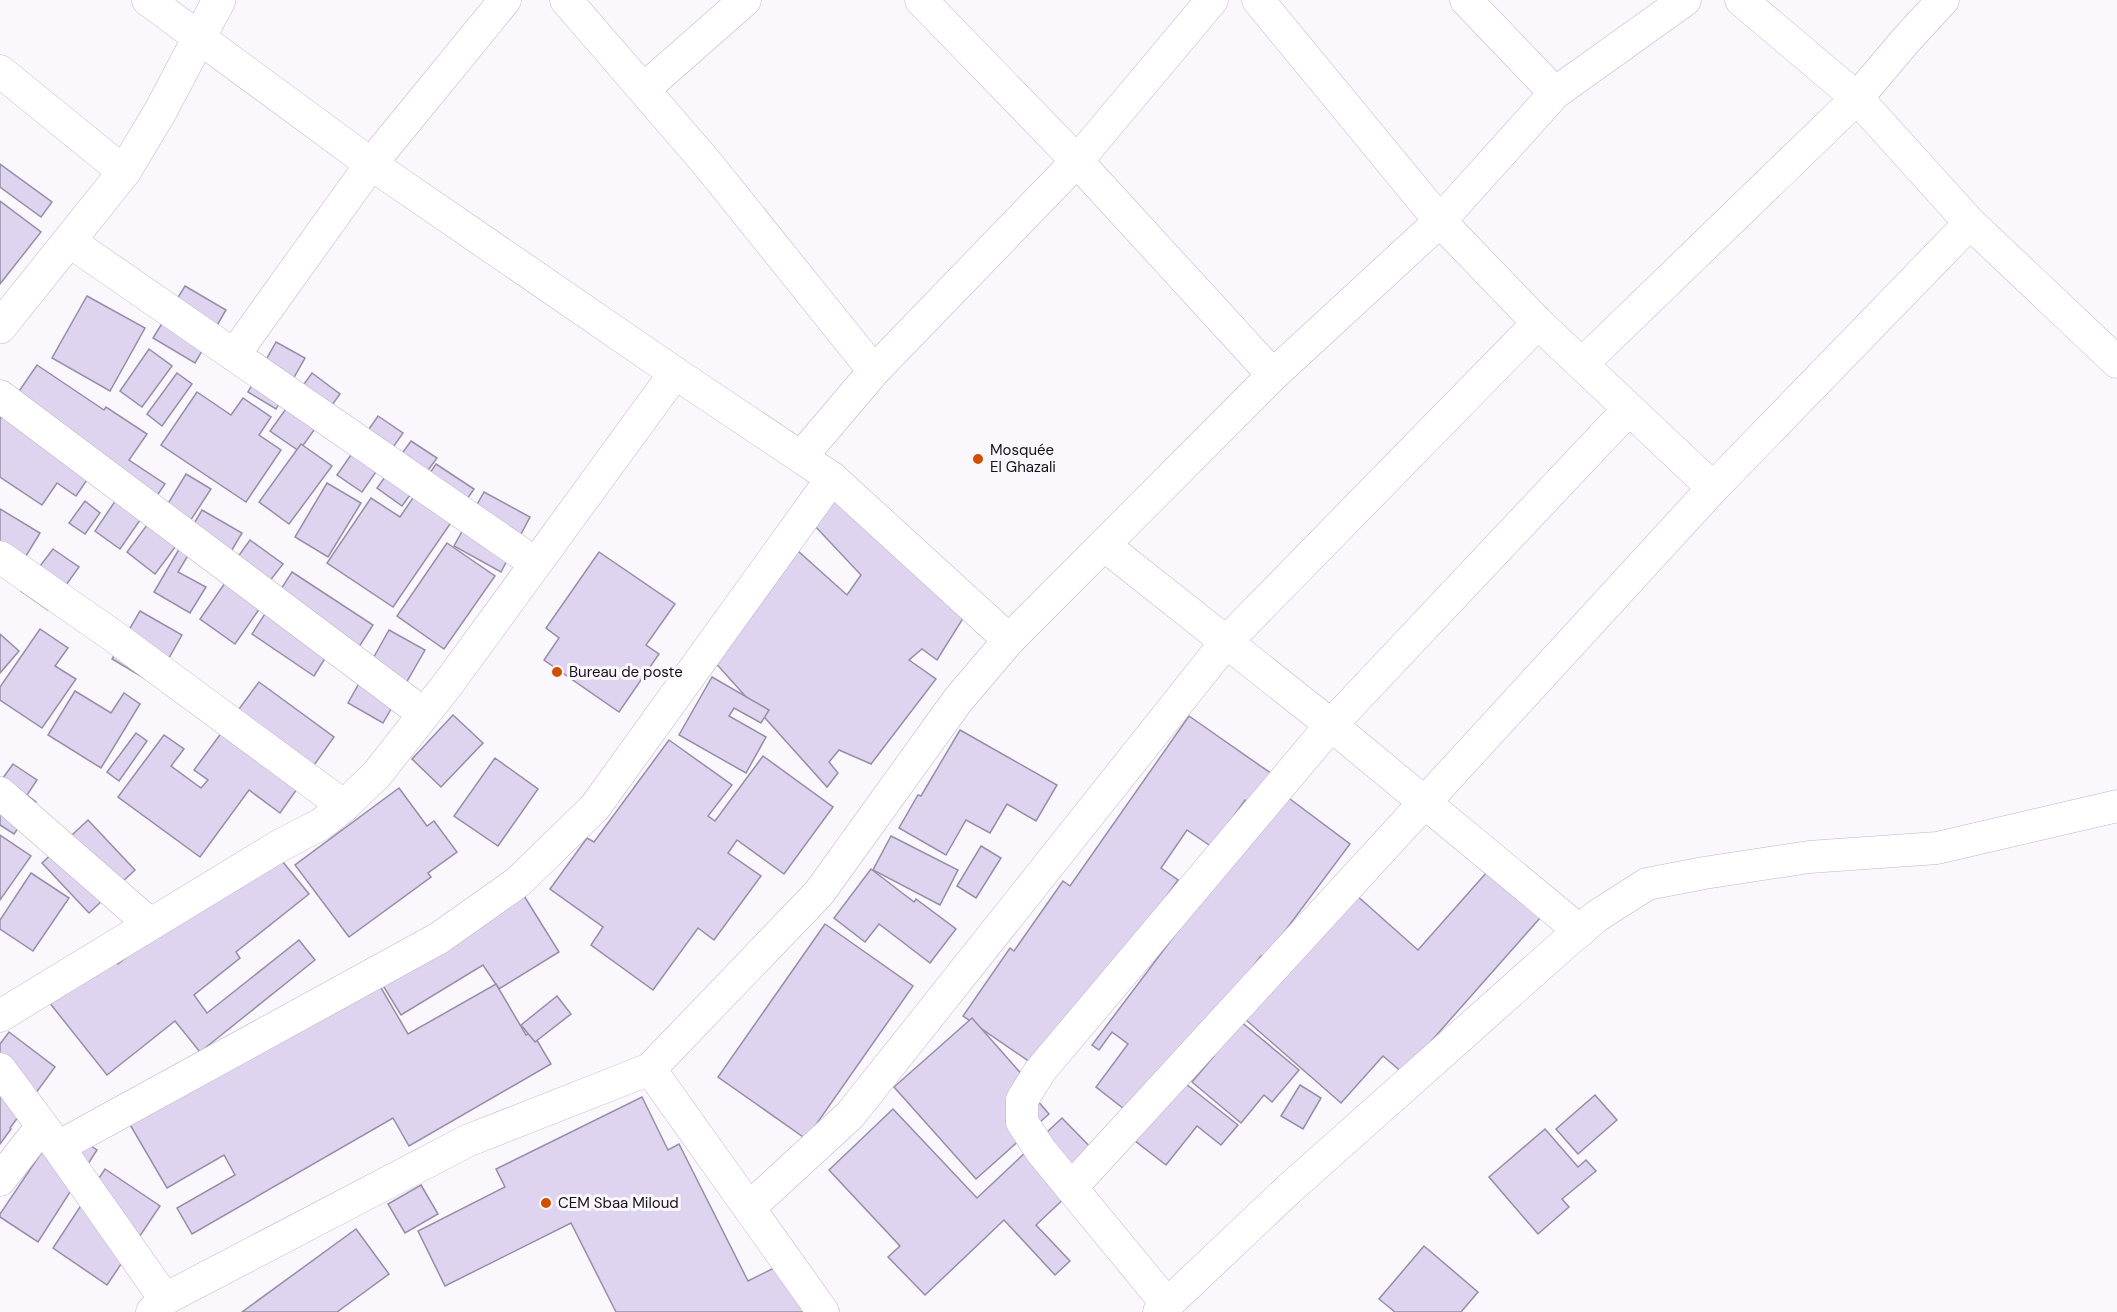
<svg xmlns="http://www.w3.org/2000/svg" width="2117" height="1312" viewBox="0 0 2117 1312" font-family="'DM Sans',sans-serif">
  <style>
    .building { fill: #dfd4ef; stroke: #978da6; stroke-width: 1.5 }
    .lines { fill: none; stroke-linecap: round; stroke-linejoin: round }
    .street-casing { stroke: #c2b3cc; stroke-width: 33 }
    .secondary-casing { stroke: #c2b3cc; stroke-width: 34 }
    .street { stroke: #fff; stroke-width: 32 }
    .secondary { stroke: #fff; stroke-width: 33 }
    .poi-dot { fill: #d14d00; stroke: #faf7fd; stroke-width: 2 }
    .labels { text-anchor: middle; dominant-baseline: central; stroke-width: 6; stroke-linejoin: round; paint-order: stroke }
    .poi-label { font-size: 15px; fill: #17111a; stroke: #faf7fd; text-anchor: start }
  </style>
  <rect width="100%" height="100%" fill="#faf7fd"/>
  <!-- building -->
  <g class="building">
    <polygon points="0,164 52,202 41,217 0,187"/>
    <polygon points="0,201 41,232 0,284"/>
    <polygon points="185,286 226,310 195,363 153,338"/>
    <polygon points="87,296 145,328 110,391 52,358"/>
    <polygon points="276,342 305,358 276,409 248,392"/>
    <polygon points="149,349 172,366 142,407 120,391"/>
    <polygon points="37,365 104,410 106,407 147,434 129,460 165,484 120,549 95,531 122,491 93,471 76,496 57,483 42,505 0,477 0,419"/>
    <polygon points="177,373 192,384 162,426 147,414"/>
    <polygon points="312,373 340,394 299,451 270,431"/>
    <polygon points="197,392 231,415 243,398 271,417 259,435 281,450 246,502 161,445"/>
    <polygon points="378,416 403,433 362,492 337,475"/>
    <polygon points="411,441 437,458 402,506 377,488"/>
    <polygon points="301,444 332,466 289,524 259,502"/>
    <polygon points="436,464 474,489 393,607 327,563 371,498 400,517"/>
    <polygon points="186,474 211,489 181,535 158,520"/>
    <polygon points="327,483 361,503 328,557 295,537"/>
    <polygon points="484,492 530,517 501,572 454,546"/>
    <polygon points="837,493 967,612 937,660 922,649 909,660 936,679 871,764 839,750 829,762 838,773 827,787 712,659 789,543 847,595 861,575 813,524"/>
    <polygon points="85,501 100,513 85,534 69,523"/>
    <polygon points="0,509 40,533 15,574 0,565"/>
    <polygon points="202,510 242,533 223,565 193,547 178,572 206,587 190,613 154,592"/>
    <polygon points="150,521 179,542 155,574 127,552"/>
    <polygon points="250,540 283,564 269,582 237,558"/>
    <polygon points="447,543 495,576 444,649 397,616"/>
    <polygon points="53,549 79,567 48,610 21,591"/>
    <polygon points="599,552 675,604 646,645 659,654 619,712 544,660 559,638 546,628"/>
    <polygon points="234,570 269,595 235,644 200,619"/>
    <polygon points="292,572 373,625 348,664 329,652 314,676 252,634"/>
    <polygon points="140,611 182,635 154,684 112,659"/>
    <polygon points="40,629 68,648 55,666 76,679 42,728 0,700 0,687"/>
    <polygon points="389,630 425,650 383,723 348,703"/>
    <polygon points="0,634 19,651 0,673"/>
    <polygon points="712,677 769,710 761,723 734,708 729,716 766,737 746,773 679,735"/>
    <polygon points="259,682 334,737 280,813 249,790 200,857 118,797 164,735 184,749 171,766 201,788 208,780 194,770"/>
    <polygon points="75,691 111,713 124,693 140,704 101,768 48,735"/>
    <polygon points="453,715 483,743 441,787 412,759"/>
    <polygon points="1189,716 1272,774 1251,804 1245,800 1212,847 1187,830 1161,868 1178,880 1043,1071 963,1016 1010,948 1014,951 1063,881 1070,886"/>
    <polygon points="960,730 1057,785 1036,821 1007,804 990,833 966,820 946,855 899,828 918,795 921,796"/>
    <polygon points="136,733 147,741 119,781 107,772"/>
    <polygon points="669,740 732,785 708,816 715,821 763,756 833,807 784,874 737,840 728,853 761,876 714,940 698,928 653,990 591,945 603,927 550,889 587,838 594,842"/>
    <polygon points="495,758 538,789 498,846 454,816"/>
    <polygon points="13,764 37,780 27,795 36,802 14,834 0,825 0,782"/>
    <polygon points="399,788 427,826 434,821 457,852 428,873 431,877 349,937 295,865"/>
    <polygon points="1282,793 1350,844 1264,959 1261,956 1171,1075 1128,1112 1096,1087 1128,1044 1112,1032 1099,1050 1092,1045"/>
    <polygon points="88,820 135,870 89,913 42,863"/>
    <polygon points="0,835 31,856 0,900"/>
    <polygon points="891,836 958,870 940,905 873,870"/>
    <polygon points="269,845 309,894 236,952 240,958 194,995 207,1013 299,940 315,960 200,1052 175,1021 107,1075 41,992 102,944 118,964"/>
    <polygon points="981,846 1001,858 976,898 957,886"/>
    <polygon points="1494,864 1547,910 1403,1073 1383,1056 1341,1103 1245,1019 1355,894 1418,950"/>
    <polygon points="871,869 914,902 916,899 956,929 930,963 879,924 865,942 834,918"/>
    <polygon points="31,873 69,898 33,951 0,929 0,920"/>
    <polygon points="521,891 559,952 499,989 483,965 401,1015 379,979"/>
    <polygon points="825,924 913,986 806,1139 718,1077"/>
    <polygon points="370,969 408,1034 496,984 526,1035 532,1032 551,1064 409,1146 393,1118 192,1234 177,1208 235,1175 224,1155 167,1188 118,1104"/>
    <polygon points="557,996 571,1014 535,1042 521,1025"/>
    <polygon points="972,1018 1033,1087 1029,1091 1049,1114 976,1179 894,1087"/>
    <polygon points="1240,1021 1299,1070 1272,1102 1264,1095 1241,1123 1192,1082 1214,1056 1212,1054"/>
    <polygon points="9,1032 55,1067 10,1128 11,1129 0,1144 0,1044"/>
    <polygon points="1181,1080 1238,1125 1221,1145 1197,1126 1166,1165 1134,1140"/>
    <polygon points="1300,1085 1321,1098 1303,1129 1281,1116"/>
    <polygon points="1595,1095 1617,1120 1578,1154 1556,1129"/>
    <polygon points="642,1097 668,1150 679,1144 748,1281 798,1256 825,1312 616,1312 571,1223 445,1286 418,1231 505,1187 496,1169"/>
    <polygon points="893,1109 977,1198 1062,1118 1104,1161 1036,1225 1070,1261 1055,1275 1004,1220 925,1295 888,1257 900,1246 829,1170"/>
    <polygon points="60,1125 97,1150 38,1242 0,1217 0,1214"/>
    <polygon points="1545,1129 1578,1167 1586,1160 1596,1171 1562,1199 1569,1207 1538,1234 1489,1177"/>
    <polygon points="105,1169 160,1206 107,1285 53,1248"/>
    <polygon points="421,1185 438,1214 405,1233 388,1204"/>
    <polygon points="356,1229 389,1274 337,1312 242,1312"/>
    <polygon points="1424,1246 1478,1292 1461,1312 1395,1312 1379,1299"/>
  </g>
  <g class="lines">
    <!-- street casing -->
    <g class="street-casing">
      <g id="street">
        <polyline points="148,0 371,164 675,373 832,478 1009,640"/>
        <polyline points="566,0 706,162 874,371"/>
        <polyline points="921,0 1077,161 1273,375"/>
        <polyline points="1258,0 1440,221 1538,323 1713,488 1970,223"/>
        <polyline points="1466,0 1555,93"/>
        <polyline points="1741,0 1857,98 1970,223 2117,362"/>
        <polyline points="0,71 124,172"/>
        <polyline points="644,89 745,0"/>
        <polyline points="69,241 535,563"/>
        <polyline points="234,355 371,164 505,0"/>
        <polyline points="1582,364 1857,98 1907,39 1943,0"/>
        <polyline points="0,396 424,714"/>
        <polyline points="801,457 874,371 1077,161 1212,0"/>
        <polyline points="1104,545 1331,725 1580,931"/>
        <polyline points="0,557 112,635 344,806"/>
        <polyline points="0,793 150,924"/>
        <polyline points="0,1016 279,846 321,824 344,806 377,774 448,684 675,373"/>
        <polyline points="0,1069 58,1147 165,1299"/>
        <polyline points="650,1069 823,1312"/>
        <polyline points="58,1147 439,938 518,882 595,807 832,478"/>
        <polyline points="0,1180 42,1126"/>
        <polyline points="1071,1188 1713,488"/>
        <polyline points="749,1208 850,1115 1226,642 1538,323"/>
        <polyline points="1167,1304 1041,1151 1022,1122 1022,1100 1040,1071 1331,725 1629,409"/>
        <polyline points="152,1312 165,1299 467,1141 650,1069 819,893 958,700 1009,640 1273,375 1440,221 1555,93 1685,0"/>
        <polyline points="1159,1312 1288,1190 1563,945 1597,916 1647,884 1704,873 1809,857 1937,848 2117,806"/>
      </g>
    </g>
    <!-- secondary casing -->
    <g class="secondary-casing">
      <polyline id="secondary" points="0,327 124,172 160,112 219,0"/>
    </g>
    <!-- street -->
    <use href="#street" class="street"/>
    <!-- secondary -->
    <use href="#secondary" class="secondary"/>
  </g>
  <!-- markers -->
  <g class="poi-dot">
    <circle cx="978" cy="459" r="6"/>
    <circle cx="557" cy="672" r="6"/>
    <circle cx="546" cy="1203" r="6"/>
  </g>
  <g class="labels">
    <!-- poi labels -->
    <g class="poi-label">
      <text x="990" y="450">Mosquée<tspan x="990" dy="17">El Ghazali</tspan></text>
      <text x="569" y="672">Bureau de poste</text>
      <text x="558" y="1203">CEM Sbaa Miloud</text>
    </g>
  </g>
</svg>
